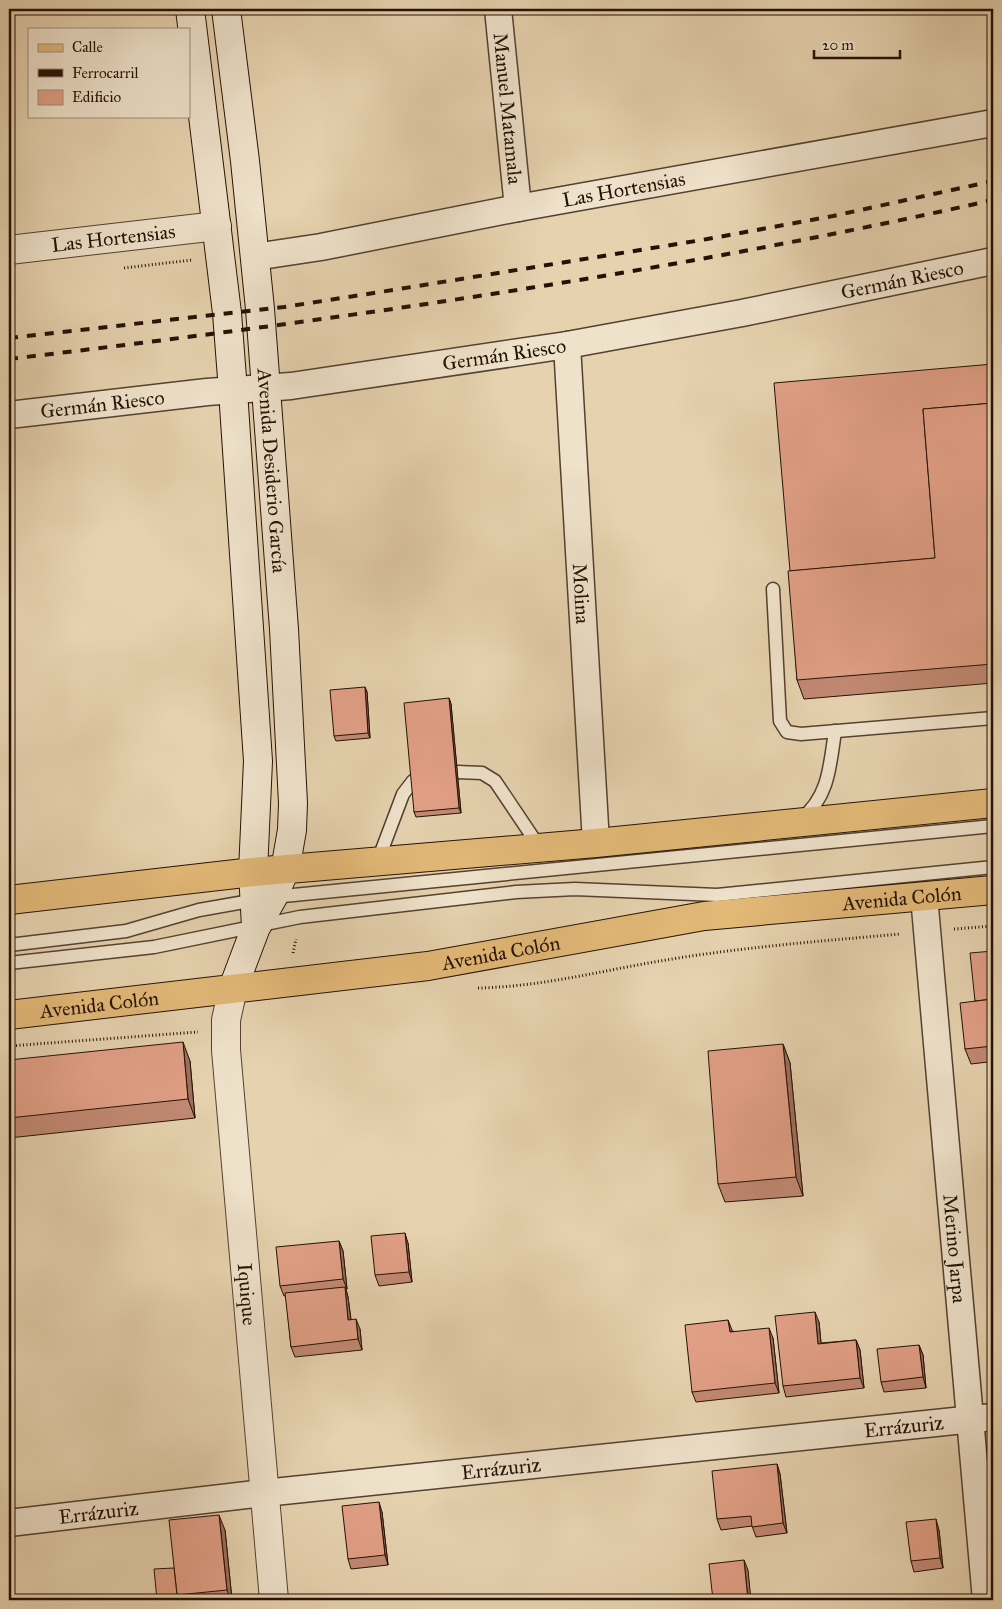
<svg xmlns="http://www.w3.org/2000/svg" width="1002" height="1609" viewBox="0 0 1002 1609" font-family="'IM FELL Great Primer',serif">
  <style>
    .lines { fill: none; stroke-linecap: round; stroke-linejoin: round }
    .service-casing { stroke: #544130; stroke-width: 15 }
    .minor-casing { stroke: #544130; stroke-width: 29 }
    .tertiary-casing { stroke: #544130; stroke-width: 30 }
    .secondary-casing { stroke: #241106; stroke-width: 30 }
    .primary-casing { stroke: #241106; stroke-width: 30 }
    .path { stroke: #241106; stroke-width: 3; stroke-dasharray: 1 2.5; stroke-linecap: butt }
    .service { stroke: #efe2cb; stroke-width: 12 }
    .minor { stroke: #efe2cb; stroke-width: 26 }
    .tertiary { stroke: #efe2cb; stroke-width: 28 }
    .secondary { stroke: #efe2cb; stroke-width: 28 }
    .primary { stroke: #e3b978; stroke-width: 28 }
    .rail { stroke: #241106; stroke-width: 4; stroke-dasharray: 9 9; stroke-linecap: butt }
    .wall { fill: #c28973; stroke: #241106 }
    .shaded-wall { fill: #9e6f5e; stroke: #241106 }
    .building { fill: #e19f86; stroke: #241106 }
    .labels { text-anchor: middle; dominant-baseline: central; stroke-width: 4; stroke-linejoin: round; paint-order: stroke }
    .street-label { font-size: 20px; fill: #241106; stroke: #efe2cb }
  </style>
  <rect width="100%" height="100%" fill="#e6d2af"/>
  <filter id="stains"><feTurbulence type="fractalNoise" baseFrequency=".004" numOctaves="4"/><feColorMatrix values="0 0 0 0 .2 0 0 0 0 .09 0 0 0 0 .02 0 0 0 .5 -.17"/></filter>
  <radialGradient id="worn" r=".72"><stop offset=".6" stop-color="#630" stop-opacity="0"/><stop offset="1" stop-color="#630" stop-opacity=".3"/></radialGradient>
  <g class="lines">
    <!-- service casing -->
    <g class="service-casing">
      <g id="service">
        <polyline points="773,589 780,721 787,732 801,734 993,718"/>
        <polyline points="457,772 482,773 495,781 540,848"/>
        <path d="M801,819C829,797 830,765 835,731"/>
        <polyline points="377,863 403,794 413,781"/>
        <polyline points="9,945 126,931 199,910 273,897 993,826"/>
        <polyline points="9,963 154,947 300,917 516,892 575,889 717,895 993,867"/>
      </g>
    </g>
    <!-- minor casing -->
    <g class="minor-casing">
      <g id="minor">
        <path id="s1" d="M498,9L518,208"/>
        <path id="s2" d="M255,257L321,247L518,208L993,123"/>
        <path id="s3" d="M567,345L596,843"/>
        <path id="s4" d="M9,415L207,392L291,386L567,345L742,313L993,261"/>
        <path id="s5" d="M924,896L986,1600"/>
        <path id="s6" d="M9,1523L264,1493L993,1417"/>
      </g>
    </g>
    <!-- tertiary casing -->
    <g class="tertiary-casing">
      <g id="tertiary">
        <path id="s7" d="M9,250L217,226"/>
        <path id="s8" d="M233,988L226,1020V1050L274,1600"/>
      </g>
    </g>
    <!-- secondary casing -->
    <g class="secondary-casing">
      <g id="secondary">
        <polyline points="190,9 227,313 233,391 258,761 253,872 256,927"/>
        <path id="s9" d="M226,9L245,161L260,309L284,629L293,803L292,830L285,870L273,897L256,927L233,988"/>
      </g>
    </g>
    <!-- primary casing -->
    <g class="primary-casing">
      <g id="primary">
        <polyline points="9,900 253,872 596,843 993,803"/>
        <path id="s10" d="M9,1015L428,966L704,916L993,890"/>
      </g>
    </g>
    <!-- path -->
    <g class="path">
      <polyline points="124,268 192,260"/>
      <polyline points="954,929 993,926"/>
      <polyline points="293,953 296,939"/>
      <path d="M478,988C541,987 604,970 666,960C744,947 822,941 900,934"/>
      <polyline points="9,1046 198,1032"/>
    </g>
    <!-- service -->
    <use href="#service" class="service"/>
    <!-- minor -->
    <use href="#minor" class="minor"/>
    <!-- tertiary -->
    <use href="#tertiary" class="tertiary"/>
    <!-- secondary -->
    <use href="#secondary" class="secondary"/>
    <!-- primary -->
    <use href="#primary" class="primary"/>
    <!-- rail -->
    <g class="rail">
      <polyline points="9,338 284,307 393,290 702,240 833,216 993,181"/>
      <path d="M9,359C339,320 668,273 993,200"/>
    </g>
  </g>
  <!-- wall -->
  <g class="wall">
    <polygon points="993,364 993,683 804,699 797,680 790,571"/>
    <polygon points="365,687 367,692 370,738 336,741 334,736"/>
    <polygon points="449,698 451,704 461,813 416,817 414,812"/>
    <polygon points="993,951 993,1109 988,1062 971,1064 965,1049 975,1001"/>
    <polygon points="783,1044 790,1063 803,1196 725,1202 718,1184"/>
    <polygon points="9,1060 190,1061 195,1118 9,1138"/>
    <polygon points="339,1241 343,1251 347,1289 346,1289 348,1297 351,1319 360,1329 362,1350 295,1357 291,1347 286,1296 284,1296 280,1286"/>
    <polygon points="408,1243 412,1282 379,1286 375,1275"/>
    <polygon points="819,1322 821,1343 856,1340 860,1350 864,1388 786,1397 783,1386"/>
    <polygon points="732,1331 773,1338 779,1393 696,1402 692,1392"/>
    <polygon points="919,1345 923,1355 926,1388 884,1392 881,1382"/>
    <polygon points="777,1464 780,1474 787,1533 756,1537 752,1526 721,1530 717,1519"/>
    <polygon points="382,1512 388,1565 351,1569 348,1559"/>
    <polygon points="225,1530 232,1600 157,1600 174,1568"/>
    <polygon points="939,1530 943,1568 914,1572 911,1561"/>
  </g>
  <!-- shaded-wall -->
  <g class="shaded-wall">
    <polygon points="365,687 367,692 370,738 368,733"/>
    <polygon points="449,698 451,704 461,813 459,808"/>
    <polygon points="183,1042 190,1061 195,1118 188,1099"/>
    <polygon points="783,1044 790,1063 803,1196 796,1177"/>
    <polygon points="405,1233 408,1243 412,1282 409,1272"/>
    <polygon points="339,1241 343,1251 347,1289 343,1279"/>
    <polygon points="345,1287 348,1297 352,1330 348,1320"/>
    <polygon points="815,1312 819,1322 822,1354 818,1344"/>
    <polygon points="356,1319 360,1329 362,1350 358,1339"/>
    <polygon points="728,1320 732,1330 733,1342 730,1332"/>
    <polygon points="769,1328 773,1338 779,1393 775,1383"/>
    <polygon points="856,1340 860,1350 864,1388 860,1378"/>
    <polygon points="919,1345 923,1355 926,1388 923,1377"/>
    <polygon points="777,1464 780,1474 787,1533 783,1523"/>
    <polygon points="379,1502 382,1512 388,1565 385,1555"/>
    <polygon points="219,1515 225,1530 232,1600 231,1600 227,1590"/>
    <polygon points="936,1519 939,1530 943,1568 940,1558"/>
    <polygon points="744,1560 748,1570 751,1600 748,1600"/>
  </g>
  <!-- building -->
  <g class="building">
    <polygon points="993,364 993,403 923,409 935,558 790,571 774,383"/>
    <polygon points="993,403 993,664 797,680 788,571 935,558 923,409"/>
    <polygon points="365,687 368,733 334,736 330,690"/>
    <polygon points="449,698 459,808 414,812 404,703"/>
    <polygon points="993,951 993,999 975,1001 970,953"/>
    <polygon points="993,999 993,1046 965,1049 960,1003"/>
    <polygon points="183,1042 188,1099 9,1118 9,1060"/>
    <polygon points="783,1044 796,1177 718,1184 708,1051"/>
    <polygon points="993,1061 993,1107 988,1062"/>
    <polygon points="405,1233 409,1272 375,1275 371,1236"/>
    <polygon points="339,1241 343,1279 280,1286 276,1247"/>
    <polygon points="345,1287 348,1320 356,1319 358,1339 291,1347 285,1293"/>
    <polygon points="815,1312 818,1344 856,1340 860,1378 783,1386 775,1316"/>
    <polygon points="728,1320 730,1332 769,1328 775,1383 692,1392 685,1325"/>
    <polygon points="919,1345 923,1377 881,1382 877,1349"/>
    <polygon points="992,1348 993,1348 993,1360"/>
    <polygon points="777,1464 783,1523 752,1527 751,1516 717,1519 712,1471"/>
    <polygon points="379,1502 385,1555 348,1559 342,1506"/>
    <polygon points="219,1515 227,1590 177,1595 169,1520"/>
    <polygon points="936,1519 940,1558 911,1561 906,1522"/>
    <polygon points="744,1560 748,1600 713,1600 709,1564"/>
    <polygon points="174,1568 177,1595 179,1600 157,1600 154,1569"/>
  </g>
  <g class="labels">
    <!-- street labels -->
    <g class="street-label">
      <text stroke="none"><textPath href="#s1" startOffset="100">Manuel Matamala</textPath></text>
      <text stroke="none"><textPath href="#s2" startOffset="375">Las Hortensias</textPath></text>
      <text stroke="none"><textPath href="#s7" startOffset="105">Las Hortensias</textPath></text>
      <text stroke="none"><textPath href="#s4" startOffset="904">Germán Riesco</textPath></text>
      <text stroke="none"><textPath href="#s4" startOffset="499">Germán Riesco</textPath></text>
      <text stroke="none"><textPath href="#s4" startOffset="94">Germán Riesco</textPath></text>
      <text stroke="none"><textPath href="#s9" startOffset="464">Avenida Desiderio García</textPath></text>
      <text stroke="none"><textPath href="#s3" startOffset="249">Molina</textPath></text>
      <text stroke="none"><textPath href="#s10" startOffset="901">Avenida Colón</textPath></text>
      <text stroke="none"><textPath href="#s10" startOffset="496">Avenida Colón</textPath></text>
      <text stroke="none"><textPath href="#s10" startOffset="91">Avenida Colón</textPath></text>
      <text stroke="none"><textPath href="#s5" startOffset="354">Merino Jarpa</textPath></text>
      <text stroke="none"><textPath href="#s8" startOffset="308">Iquique</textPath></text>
      <text stroke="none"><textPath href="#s6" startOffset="900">Errázuriz</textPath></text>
      <text stroke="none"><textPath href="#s6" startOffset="495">Errázuriz</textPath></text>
      <text stroke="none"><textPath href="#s6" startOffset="90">Errázuriz</textPath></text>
    </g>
  </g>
  <!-- margin -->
  <rect width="1002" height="1609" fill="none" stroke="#e6d2af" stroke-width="30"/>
  <rect x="10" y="10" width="982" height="1589" fill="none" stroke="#241106" stroke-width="2.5"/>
  <rect x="15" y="15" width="972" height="1579" fill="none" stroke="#241106"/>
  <!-- legend -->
  <rect x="28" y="28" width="162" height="90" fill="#efe2cb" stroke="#9e8e7c"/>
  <rect x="38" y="44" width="25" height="8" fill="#e3b978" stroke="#9e8e7c"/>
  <text x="72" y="52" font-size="15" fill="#241106">Calle</text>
  <rect x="38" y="69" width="25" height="8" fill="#241106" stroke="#9e8e7c"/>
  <text x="72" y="78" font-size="15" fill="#241106">Ferrocarril</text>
  <rect x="38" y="90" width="25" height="15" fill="#e19f86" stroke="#9e8e7c"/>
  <text x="72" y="102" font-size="15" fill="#241106">Edificio</text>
  <!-- scale -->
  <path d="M814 50v8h86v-8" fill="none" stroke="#241106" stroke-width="2.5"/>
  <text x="822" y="50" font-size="15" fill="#241106" stroke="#efe2cb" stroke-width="4" paint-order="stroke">20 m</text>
  <rect width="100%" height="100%" filter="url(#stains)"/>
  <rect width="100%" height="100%" fill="url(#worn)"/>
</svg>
